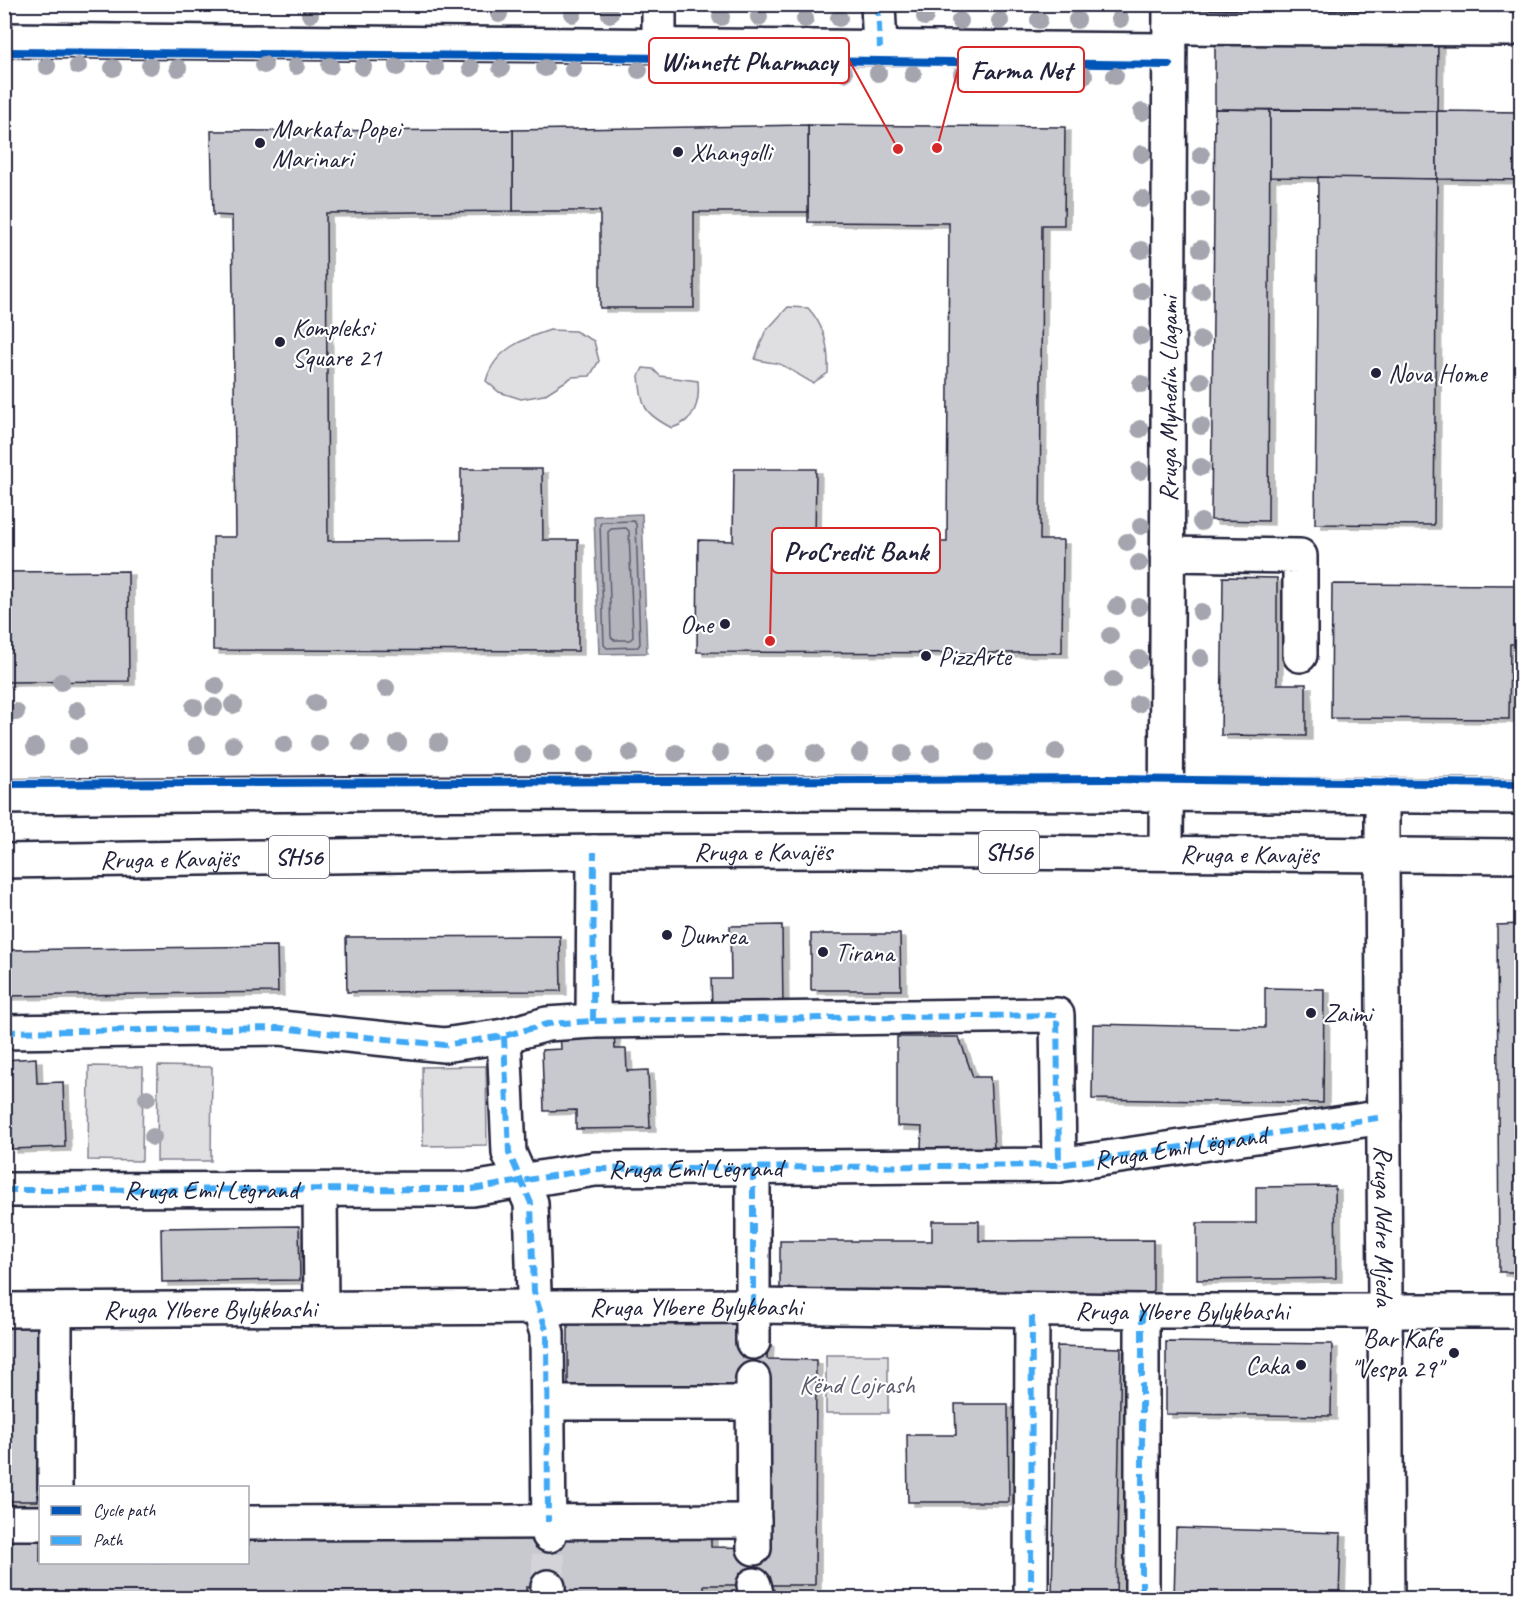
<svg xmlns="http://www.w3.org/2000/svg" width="1526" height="1603" viewBox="0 0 1526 1603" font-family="Caveat,sans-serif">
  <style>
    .green { fill: #dfdfe2; stroke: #80808e; stroke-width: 1.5 }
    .water { fill: #b4b4bc; stroke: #7a7a88; stroke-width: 1.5 }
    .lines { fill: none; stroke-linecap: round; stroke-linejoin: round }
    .shore { stroke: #5c5c6f; stroke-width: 1.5 }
    .building { fill: #c8c8cf; stroke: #22223b; stroke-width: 1.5; filter: url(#shadow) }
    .minor-tunnel { stroke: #d3d3d8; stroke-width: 33; stroke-dasharray: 33 16; stroke-linecap: butt }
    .minor-casing { stroke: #22223b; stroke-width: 38 }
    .major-casing { stroke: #22223b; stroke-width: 38 }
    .minor { stroke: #fff; stroke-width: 33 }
    .major { stroke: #fff; stroke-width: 33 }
    .quiet { stroke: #3fa9f5; stroke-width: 6; stroke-dasharray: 12 6; stroke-linecap: butt }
    .cycleway-casing { stroke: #fff; stroke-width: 11 }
    .cycleway { stroke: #0057b8; stroke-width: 8 }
    .tree { fill: #a5a5af }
    .poi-dot { fill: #22223b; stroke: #fff; stroke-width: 2 }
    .labels { text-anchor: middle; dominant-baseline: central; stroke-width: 4.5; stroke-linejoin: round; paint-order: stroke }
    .shield { fill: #fff; stroke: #646476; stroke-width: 1.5 }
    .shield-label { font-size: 24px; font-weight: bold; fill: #22223b }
    .poi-label { font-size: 26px; fill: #22223b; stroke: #fff; text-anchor: start }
    .street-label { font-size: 26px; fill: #22223b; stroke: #fff }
    .park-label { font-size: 26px; fill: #5b5b6d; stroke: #fff }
    .leader { fill: none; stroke: #d62828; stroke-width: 2 }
    .callout-dot { fill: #d62828; stroke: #fff; stroke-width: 2 }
    .callout { fill: #fff; stroke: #d62828; stroke-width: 2 }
    .callout-label { font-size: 27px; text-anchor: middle; font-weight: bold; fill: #22223b }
  </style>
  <defs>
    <filter id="shadow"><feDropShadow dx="6" dy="4" stdDeviation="0" flood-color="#0004"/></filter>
  </defs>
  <rect width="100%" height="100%" fill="#fff"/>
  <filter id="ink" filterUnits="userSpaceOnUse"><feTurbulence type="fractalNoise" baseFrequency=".0167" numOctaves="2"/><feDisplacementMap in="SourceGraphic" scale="12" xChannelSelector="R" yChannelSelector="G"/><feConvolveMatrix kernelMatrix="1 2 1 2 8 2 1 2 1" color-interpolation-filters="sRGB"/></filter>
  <g filter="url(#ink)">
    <!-- green -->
    <g class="green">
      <path d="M788,307L808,308C825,326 829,348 828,373L813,383C805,379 784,365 779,364C770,362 763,362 755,359L765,332Z"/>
      <path d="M550,330L575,331L594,341L599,361L590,376L572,377L544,395L521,399L499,392L486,381C494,350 522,339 550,330Z"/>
      <path d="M643,368L653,369L660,376L698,381C700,403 695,421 672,428C643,413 642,407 639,376Z"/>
      <polygon points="89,1066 143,1067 142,1161 88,1160"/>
      <polygon points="158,1066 212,1067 211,1161 157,1161"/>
      <polygon points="486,1066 487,1145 423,1146 422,1067"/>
      <rect x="826" y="1355" width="62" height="58"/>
    </g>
    <!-- water -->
    <polygon class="water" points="642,514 647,653 599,654 594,516"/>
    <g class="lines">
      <!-- shore -->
      <g class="shore">
        <polygon points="634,521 636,524 640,644 638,647 607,648 604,645 600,524 603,522"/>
        <polygon points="626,528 629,531 633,637 630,640 614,640 611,637 608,532 611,529"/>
      </g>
    </g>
    <!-- building -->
    <g class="building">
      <polygon points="1225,4 1415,4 1414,18 1225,17"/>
      <polygon points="1509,4 1522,4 1522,18 1509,17"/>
      <polygon points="1215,41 1438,43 1437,111 1215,109"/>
      <polygon points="1215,109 1270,110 1268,521 1211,520"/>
      <polygon points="1270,110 1437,111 1437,179 1270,177"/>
      <polygon points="1437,111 1522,112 1522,180 1437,179"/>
      <polygon points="808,125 1065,127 1064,225 1042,225 1040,540 1063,540 1062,653 697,652 698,540 733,541 734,469 816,469 815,541 947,542 949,223 808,222"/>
      <polygon points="808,125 808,212 694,212 694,308 600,308 600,211 513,211 513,130"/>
      <polygon points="513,130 513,211 326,213 328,541 461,540 461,469 542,469 543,540 578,540 578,651 213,650 213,537 236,537 232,216 213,215 211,131"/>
      <polygon points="1318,177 1437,179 1434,525 1315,524"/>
      <polygon points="128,571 129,681 4,682 4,572"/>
      <polygon points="1223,577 1277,578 1277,684 1306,684 1306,736 1221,735"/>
      <polygon points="1332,584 1522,585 1522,644 1510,644 1509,719 1331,718"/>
      <polygon points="1522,924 1522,1272 1499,1272 1497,925"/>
      <polygon points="782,925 783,1006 712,1007 711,979 731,979 730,926"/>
      <polygon points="811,934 900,934 901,990 811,990"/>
      <polygon points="560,936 561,991 347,992 346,937"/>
      <polygon points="277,946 278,992 4,996 4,950"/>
      <polygon points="1265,988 1324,989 1323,1103 1092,1099 1093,1024 1265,1028"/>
      <polygon points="614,1031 615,1049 626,1049 627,1071 648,1070 650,1128 576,1129 576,1110 544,1111 542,1050 561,1049 560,1032"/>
      <polygon points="897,1037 959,1037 973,1077 990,1077 994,1148 921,1148 922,1127 897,1126"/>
      <polygon points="36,1058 37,1083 63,1082 65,1147 11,1149 11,1136 4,1136 4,1060"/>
      <polygon points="1335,1186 1336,1278 1197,1280 1197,1223 1256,1223 1256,1187"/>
      <polygon points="932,1221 979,1221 979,1241 1153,1240 1153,1294 780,1296 780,1241 932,1241"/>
      <polygon points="299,1226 300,1280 162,1282 161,1228"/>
      <polygon points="568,1316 738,1317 768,1343 767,1359 816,1360 815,1585 704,1585 704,1598 563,1598 548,1587 526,1587 526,1598 4,1598 4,1532 40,1532 40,1562 248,1562 248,1534 711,1536 711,1547 770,1548 770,1379 735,1379 734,1392 568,1391"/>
      <polygon points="4,1318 37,1318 38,1501 4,1501"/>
      <polygon points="1166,1342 1332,1344 1331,1416 1166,1414"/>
      <polygon points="1057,1346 1121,1348 1116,1598 1052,1598"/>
      <polygon points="955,1404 1008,1404 1009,1502 908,1502 907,1435 956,1435"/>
      <polygon points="1176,1528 1341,1533 1339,1598 1174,1598"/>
    </g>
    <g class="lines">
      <!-- minor-tunnel -->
      <polyline class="minor-tunnel" points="548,1587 549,1535"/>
      <!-- minor casing -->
      <g class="minor-casing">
        <g id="minor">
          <polyline points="878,4 880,48"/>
          <polyline points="1170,27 1510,29"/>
          <polyline points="4,40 1169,50"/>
          <polyline points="659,45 659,4"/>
          <polyline points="1167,554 1300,556 1300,655"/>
          <path id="s1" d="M1382,856L1387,1598"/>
          <polyline points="593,1021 594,852"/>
          <polyline points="4,1032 280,1028 444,1045 504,1036 547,1024 593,1021 1057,1015 1059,1165"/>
          <polyline points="504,1036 509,1153 531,1203 534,1292 547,1333 549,1535"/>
          <polyline points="4,1190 472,1189 595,1169 1059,1165 1384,1117"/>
          <polyline points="320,1190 321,1308"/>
          <path id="s2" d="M4,1310L753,1306L1142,1311H1522"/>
          <polyline points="1142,1311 1142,1598"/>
          <polyline points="753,1342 753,1169"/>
          <polyline points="753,1379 754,1548"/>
          <polyline points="548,1403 753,1403"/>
          <polyline points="55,1488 55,1310"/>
          <polyline points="4,1523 40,1523"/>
          <polyline points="248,1523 754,1521"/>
          <polyline points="754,1585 757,1598"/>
          <polyline points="548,1598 548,1587"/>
          <polyline points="1031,1598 1032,1310"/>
        </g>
      </g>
      <!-- major casing -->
      <g class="major-casing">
        <g id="major">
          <polyline points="1382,796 1382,856"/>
          <path d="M4,797C510,791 1016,792 1522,797"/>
          <path id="s3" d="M1166,853L1170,4"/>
          <path id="s4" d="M4,861L594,852L851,851L1522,856"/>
        </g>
      </g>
      <!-- minor -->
      <use href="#minor" class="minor"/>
      <!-- major -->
      <use href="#major" class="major"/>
      <!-- quiet -->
      <g class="quiet">
        <polyline points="878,4 880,48"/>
        <polyline points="593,1021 594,852"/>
        <polyline points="4,1032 280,1028 444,1045 504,1036 547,1024 593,1021 1057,1015 1059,1165"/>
        <polyline points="504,1036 509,1153 531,1203 534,1292 547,1333 548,1522"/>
        <polyline points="753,1169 753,1306"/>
        <path id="s5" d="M4,1190L472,1189L595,1169L1059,1165L1384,1117"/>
        <polyline points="1142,1311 1142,1598"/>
        <polyline points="1031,1598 1032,1310"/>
      </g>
      <!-- cycleway casing -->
      <g class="cycleway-casing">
        <g id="cycleway">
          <polyline points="4,52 522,56 1169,65"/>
          <polyline points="4,784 1107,779 1522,784"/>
        </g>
      </g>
      <!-- cycleway -->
      <use href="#cycleway" class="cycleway"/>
    </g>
    <!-- trees -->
    <g class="tree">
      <circle cx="310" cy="14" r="9"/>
      <circle cx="499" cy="14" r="9"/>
      <circle cx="573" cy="14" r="9"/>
      <circle cx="610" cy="14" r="9"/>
      <circle cx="721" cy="17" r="9"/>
      <circle cx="759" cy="17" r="9"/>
      <circle cx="925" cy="17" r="9"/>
      <circle cx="839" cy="18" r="9"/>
      <circle cx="805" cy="19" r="9"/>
      <circle cx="1120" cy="19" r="9"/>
      <circle cx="1039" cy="20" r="9"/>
      <circle cx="1077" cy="20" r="9"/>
      <circle cx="960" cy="21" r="9"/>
      <circle cx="1000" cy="21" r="9"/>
      <circle cx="264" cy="65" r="9"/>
      <circle cx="47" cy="66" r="9"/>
      <circle cx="78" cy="66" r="9"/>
      <circle cx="150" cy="66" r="9"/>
      <circle cx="296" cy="66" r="9"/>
      <circle cx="330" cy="66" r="9"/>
      <circle cx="363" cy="67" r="9"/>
      <circle cx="397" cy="67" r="9"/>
      <circle cx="113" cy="68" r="9"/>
      <circle cx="178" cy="68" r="9"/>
      <circle cx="435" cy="68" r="9"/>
      <circle cx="471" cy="68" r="9"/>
      <circle cx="501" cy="68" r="9"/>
      <circle cx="545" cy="68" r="9"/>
      <circle cx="573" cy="69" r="9"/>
      <circle cx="639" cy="70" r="9"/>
      <circle cx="844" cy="73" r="9"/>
      <circle cx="878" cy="73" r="9"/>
      <circle cx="913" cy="74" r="9"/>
      <circle cx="962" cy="74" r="9"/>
      <circle cx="1084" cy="76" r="9"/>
      <circle cx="1115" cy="76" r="9"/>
      <circle cx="1142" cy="112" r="9"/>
      <circle cx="1142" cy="154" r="9"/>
      <circle cx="1201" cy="155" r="9"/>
      <circle cx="1142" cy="199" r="9"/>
      <circle cx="1201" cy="199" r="9"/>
      <circle cx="1201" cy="249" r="9"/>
      <circle cx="1141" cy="250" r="9"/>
      <circle cx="1141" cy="291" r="9"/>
      <circle cx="1201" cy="291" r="9"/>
      <circle cx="1141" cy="336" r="9"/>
      <circle cx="1201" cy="340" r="9"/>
      <circle cx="1201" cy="381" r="9"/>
      <circle cx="1141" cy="384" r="9"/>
      <circle cx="1201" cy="426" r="9"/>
      <circle cx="1140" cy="429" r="9"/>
      <circle cx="1201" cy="467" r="9"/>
      <circle cx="1140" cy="471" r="9"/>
      <circle cx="1201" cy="522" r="9"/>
      <circle cx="1141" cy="526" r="9"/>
      <circle cx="1127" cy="542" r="9"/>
      <circle cx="1139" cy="563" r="9"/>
      <circle cx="1117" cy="606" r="9"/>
      <circle cx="1139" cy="607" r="9"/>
      <circle cx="1201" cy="612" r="9"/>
      <circle cx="1110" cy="636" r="9"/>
      <circle cx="1201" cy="658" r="9"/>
      <circle cx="1139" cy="659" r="9"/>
      <circle cx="1113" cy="680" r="9"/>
      <circle cx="61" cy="682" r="9"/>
      <circle cx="216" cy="686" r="9"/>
      <circle cx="386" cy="688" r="9"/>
      <circle cx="315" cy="703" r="9"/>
      <circle cx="1138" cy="704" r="9"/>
      <circle cx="233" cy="705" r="9"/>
      <circle cx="194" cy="707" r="9"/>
      <circle cx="214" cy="707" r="9"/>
      <circle cx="77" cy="710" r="9"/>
      <circle cx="16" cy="712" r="9"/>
      <circle cx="438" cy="742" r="9"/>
      <circle cx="319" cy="743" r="9"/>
      <circle cx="361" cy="743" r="9"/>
      <circle cx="398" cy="743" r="9"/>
      <circle cx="284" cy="744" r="9"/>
      <circle cx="197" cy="745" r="9"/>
      <circle cx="233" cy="745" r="9"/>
      <circle cx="78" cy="746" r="9"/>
      <circle cx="35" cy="747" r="9"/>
      <circle cx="985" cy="752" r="9"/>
      <circle cx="1056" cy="752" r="9"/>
      <circle cx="552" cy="753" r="9"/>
      <circle cx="630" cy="753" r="9"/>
      <circle cx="676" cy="753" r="9"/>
      <circle cx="720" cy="753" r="9"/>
      <circle cx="765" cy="753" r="9"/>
      <circle cx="815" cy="753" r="9"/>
      <circle cx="860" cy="753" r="9"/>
      <circle cx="903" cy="753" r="9"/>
      <circle cx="932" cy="753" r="9"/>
      <circle cx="522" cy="754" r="9"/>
      <circle cx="586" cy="754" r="9"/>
      <circle cx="147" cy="1098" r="9"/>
      <circle cx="153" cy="1137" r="9"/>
    </g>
  </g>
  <!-- markers -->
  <g class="poi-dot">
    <circle cx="260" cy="143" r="6"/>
    <circle cx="678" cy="152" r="6"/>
    <circle cx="280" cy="342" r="6"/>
    <circle cx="1376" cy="373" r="6"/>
    <circle cx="725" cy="624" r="6"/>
    <circle cx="926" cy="656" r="6"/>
    <circle cx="667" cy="935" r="6"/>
    <circle cx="823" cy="952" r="6"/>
    <circle cx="1311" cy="1013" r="6"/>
    <circle cx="1454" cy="1353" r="6"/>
    <circle cx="1301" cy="1365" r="6"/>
  </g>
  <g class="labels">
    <!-- shield labels -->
    <g class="shield">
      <rect x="979" y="831" width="60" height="42" rx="4.5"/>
      <rect x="269" y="836" width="60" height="42" rx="4.5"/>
    </g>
    <g class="shield-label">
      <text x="1009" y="852">SH56</text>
      <text x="299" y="857">SH56</text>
    </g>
    <!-- poi labels -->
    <g class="poi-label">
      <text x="272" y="128">Markata Popei<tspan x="272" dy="30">Marinari</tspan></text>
      <text x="690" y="152">Xhangolli</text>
      <text x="292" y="327">Kompleksi<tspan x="292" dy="30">Square 21</tspan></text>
      <text x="1388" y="373">Nova Home</text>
      <text x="713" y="624" text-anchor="end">One</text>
      <text x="938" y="656">PizzArte</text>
      <text x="679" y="935">Dumrea</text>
      <text x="835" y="952">Tirana</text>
      <text x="1323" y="1013">Zaimi</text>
      <text x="1442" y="1338" text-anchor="end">Bar Kafe<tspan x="1442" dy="30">"Vespa 29"</tspan></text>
      <text x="1289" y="1365" text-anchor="end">Caka</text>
    </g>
    <!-- street labels -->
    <g class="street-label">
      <text stroke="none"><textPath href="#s3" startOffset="454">Rruga Myhedin Llagami</textPath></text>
      <text stroke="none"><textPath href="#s4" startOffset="759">Rruga e Kavajës</textPath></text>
      <text stroke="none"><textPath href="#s4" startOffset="1245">Rruga e Kavajës</textPath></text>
      <text stroke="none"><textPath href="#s4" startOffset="165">Rruga e Kavajës</textPath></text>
      <text stroke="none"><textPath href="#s5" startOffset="1179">Rruga Emil Lëgrand</textPath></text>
      <text stroke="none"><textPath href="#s5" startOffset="693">Rruga Emil Lëgrand</textPath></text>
      <text stroke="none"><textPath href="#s5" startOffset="207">Rruga Emil Lëgrand</textPath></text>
      <text stroke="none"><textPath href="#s1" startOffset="370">Rruga Ndre Mjeda</textPath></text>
      <text stroke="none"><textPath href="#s2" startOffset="692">Rruga Ylbere Bylykbashi</textPath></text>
      <text stroke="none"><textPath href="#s2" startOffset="206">Rruga Ylbere Bylykbashi</textPath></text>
      <text stroke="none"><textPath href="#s2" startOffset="1178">Rruga Ylbere Bylykbashi</textPath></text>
    </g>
    <!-- park labels -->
    <g class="park-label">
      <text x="857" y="1384">Kënd Lojrash</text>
    </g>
  </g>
  <!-- callouts -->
  <path class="leader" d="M898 149L849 60M937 148L958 69M770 641L772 550"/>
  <g class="callout-dot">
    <circle cx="898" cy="149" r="6"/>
    <circle cx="937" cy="148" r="6"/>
    <circle cx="770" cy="641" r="6"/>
  </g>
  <g class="callout">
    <rect x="649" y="38" width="200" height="45" rx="6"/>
    <rect x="958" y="47" width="126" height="45" rx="6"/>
    <rect x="772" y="528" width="168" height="45" rx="6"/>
  </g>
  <g class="callout-label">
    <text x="749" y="70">Winnett Pharmacy</text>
    <text x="1021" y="79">Farma Net</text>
    <text x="856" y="560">ProCredit Bank</text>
  </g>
  <!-- margin -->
  <rect width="1526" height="1603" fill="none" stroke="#fff" stroke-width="24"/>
  <rect x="12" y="12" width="1502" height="1579" fill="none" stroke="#22223b" stroke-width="2" filter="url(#ink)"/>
  <!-- legend -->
  <rect x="39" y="1486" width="210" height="78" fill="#ffffff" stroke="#a7a7b1" stroke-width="1.5"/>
  <rect x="51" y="1506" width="30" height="9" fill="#0057b8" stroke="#a7a7b1" stroke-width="1.5"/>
  <text x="93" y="1516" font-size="18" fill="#22223b">Cycle path</text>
  <rect x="51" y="1536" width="30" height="9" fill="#3fa9f5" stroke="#a7a7b1" stroke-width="1.5"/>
  <text x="93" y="1546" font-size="18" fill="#22223b">Path</text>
</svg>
